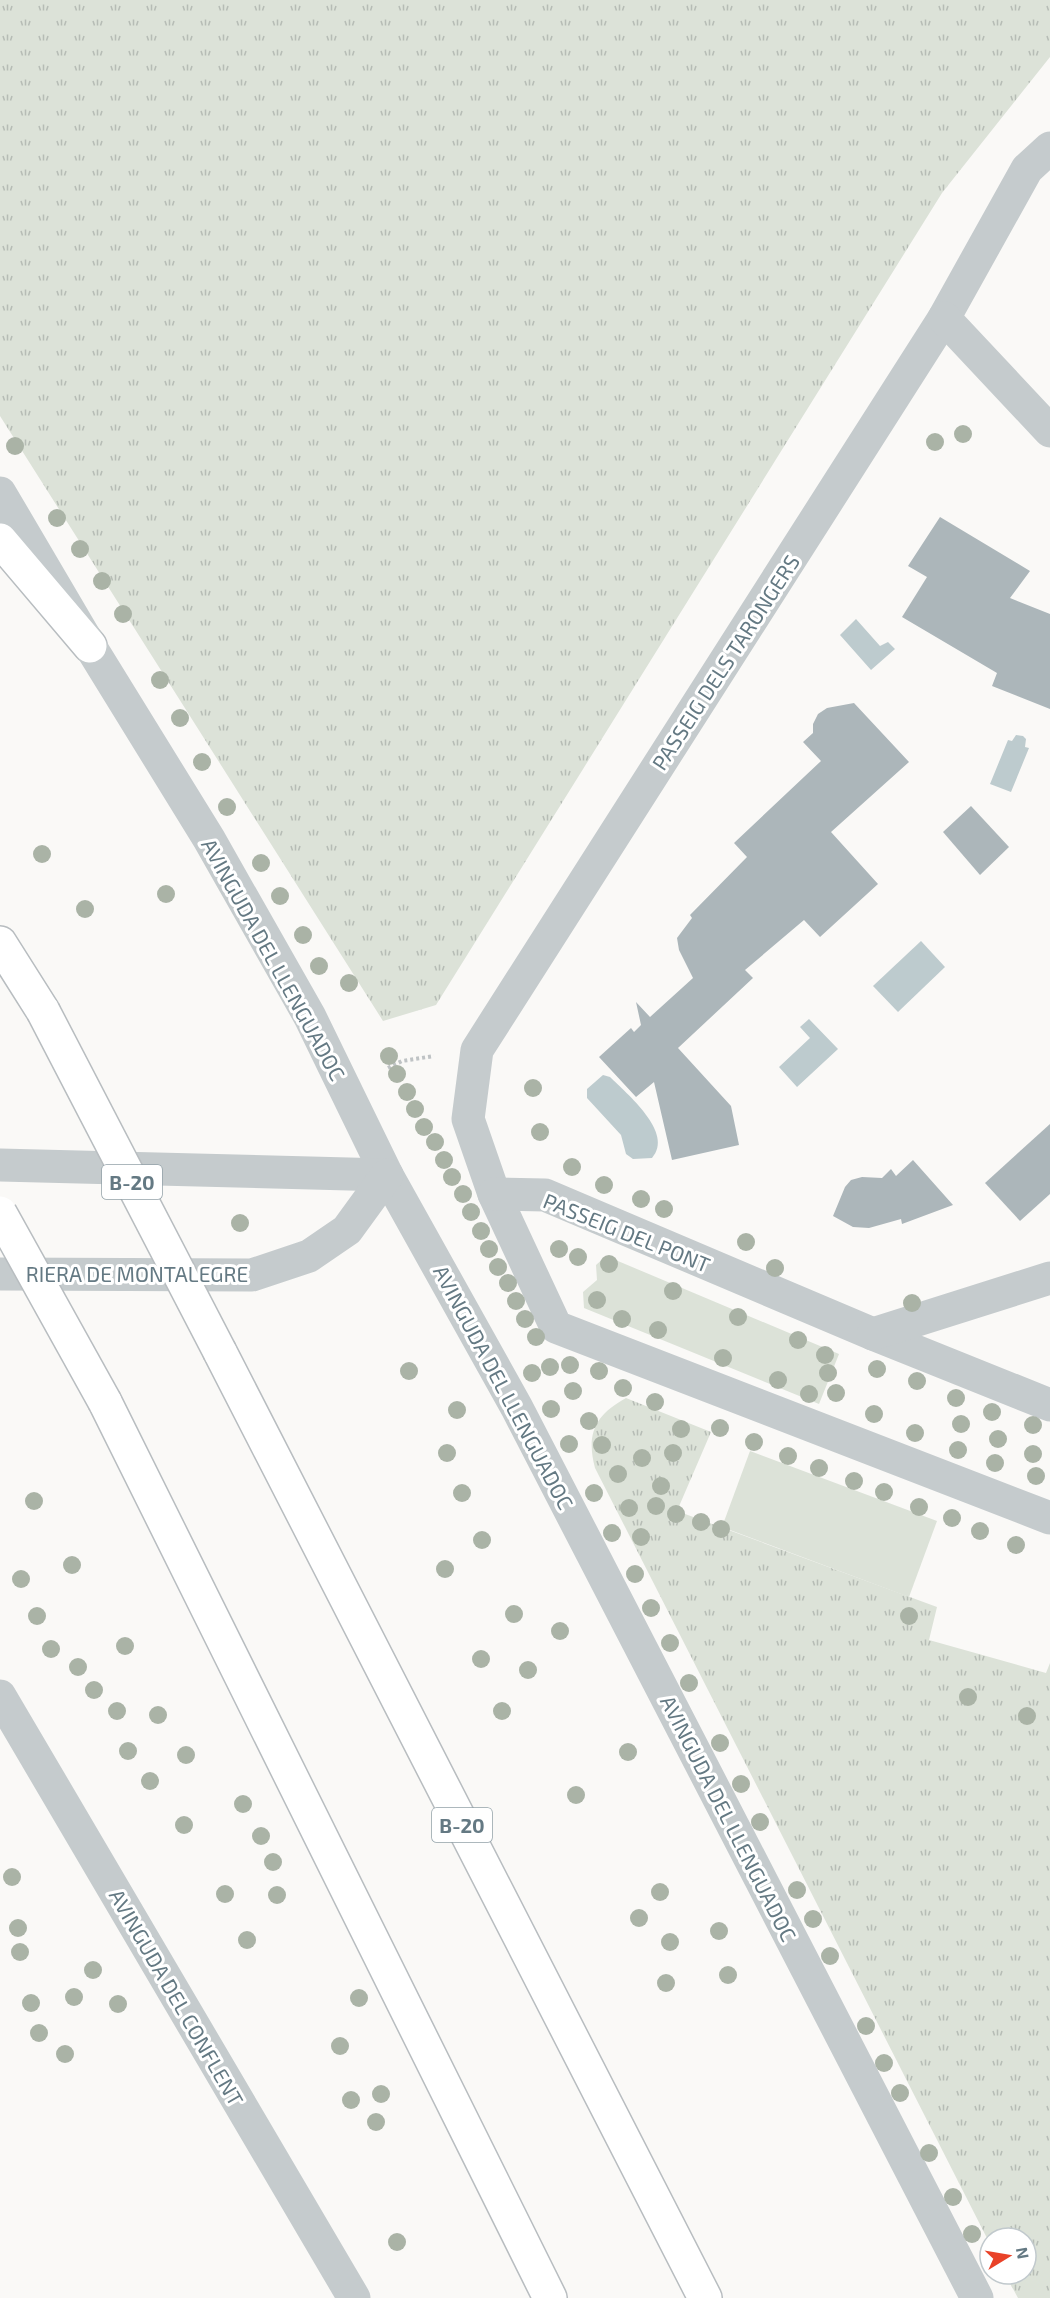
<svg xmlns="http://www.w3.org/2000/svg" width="1050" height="2298" font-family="'Exo 2',sans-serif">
<defs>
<pattern id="grass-tufts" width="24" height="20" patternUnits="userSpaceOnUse" patternTransform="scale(1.5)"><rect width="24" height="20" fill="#dce2d8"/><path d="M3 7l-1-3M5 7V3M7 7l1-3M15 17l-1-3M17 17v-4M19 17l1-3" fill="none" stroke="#b6bcb5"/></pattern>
</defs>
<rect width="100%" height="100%" fill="#faf9f7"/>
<!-- grass -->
<g fill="url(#grass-tufts)">
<polygon points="0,0 1050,0 1050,57 942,193 436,1005 383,1021 0,416"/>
<path d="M626,1398l85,34 -34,79 260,96 -8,33 117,33 4,-10v635h-32l-13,-24h21v-36h-36v6l-395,-776c-9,-34 0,-53 31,-70z"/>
</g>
<!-- green -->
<g fill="#dce2d8">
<polygon points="606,1256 839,1354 819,1404 584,1308 583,1292 597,1280 596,1265"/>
<polygon points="750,1451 937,1521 909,1597 722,1527"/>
</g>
<!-- water -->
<g fill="#bdcbce">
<polygon points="856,619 880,646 888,642 895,649 871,670 840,635"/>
<polygon points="1016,735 1023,736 1026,739 1025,747 1029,748 1011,792 990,784 1008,740 1012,741"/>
<polygon points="921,941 945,967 898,1012 873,986"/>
<polygon points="809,1019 838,1049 797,1087 779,1067 810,1038 800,1027"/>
<path d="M603,1075l7,2c16,16 65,56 42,81l-19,1 -7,-5 -5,-19 -34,-37v-9z"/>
</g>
<!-- building -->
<g fill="#acb6ba">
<polygon points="940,517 1030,571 1010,598 1050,614 1050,709 992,686 997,673 902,617 927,577 908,566"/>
<polygon points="854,703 909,762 831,832 878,884 820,937 804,920 745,970 753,978 678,1048 731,1106 739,1145 672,1160 654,1082 636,1097 599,1057 631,1028 634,1032 641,1025 636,1002 650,1017 693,978 679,950 677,938 692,918 690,915 747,857 734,843 821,761 803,742 813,733 813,724 818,714 827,708"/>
<polygon points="971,806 1009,847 980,875 943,832"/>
<polygon points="1050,1124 1050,1194 1020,1221 985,1183"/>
<polygon points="913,1160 953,1205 902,1224 901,1219 869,1228 853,1227 833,1216 845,1187 851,1180 862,1177 882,1178 891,1169 896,1176"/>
</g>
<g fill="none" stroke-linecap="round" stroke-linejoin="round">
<defs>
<g id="motorway">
<polyline points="0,540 90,646"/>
<polyline points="0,943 43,1011"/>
<polyline points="220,1352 705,2298"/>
<polyline points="105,1402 550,2298"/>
</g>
</defs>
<!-- motorway casing -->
<use href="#motorway" stroke="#b8bdc0" stroke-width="36"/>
<!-- path -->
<polyline stroke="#bfc3c5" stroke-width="4" stroke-dasharray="3 3" stroke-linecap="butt" points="388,1068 402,1061 434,1056"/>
<!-- minor -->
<g stroke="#c5cbcd" stroke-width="33">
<polyline points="1050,148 1027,169 944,318 477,1050 468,1119 494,1194 556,1327 1050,1518"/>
<polyline points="944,318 1050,431"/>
<polyline points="0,493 90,646 209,839 310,1017 387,1175 517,1408 977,2298"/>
<polyline points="0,1165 387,1175"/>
<polyline points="494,1194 545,1195 873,1334 1050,1405"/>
<polyline points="0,1274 252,1275 309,1256 347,1230 387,1175"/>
<polyline points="873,1334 1050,1278"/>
<polyline points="0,1696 354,2298"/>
</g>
<!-- motorway -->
<use href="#motorway" stroke="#fff" stroke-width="33"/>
<defs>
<g id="motorway-bridge">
<polyline points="43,1011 220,1352"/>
<polyline points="0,1213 105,1402"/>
</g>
</defs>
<!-- motorway-bridge casing -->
<use href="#motorway-bridge" stroke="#b8bdc0" stroke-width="36" stroke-linecap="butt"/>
<!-- motorway-bridge -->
<use href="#motorway-bridge" stroke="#fff" stroke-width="33"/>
</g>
<!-- trees -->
<g fill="#aab3a6">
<circle cx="963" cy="434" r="9"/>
<circle cx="935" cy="442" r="9"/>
<circle cx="15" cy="446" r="9"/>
<circle cx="57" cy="518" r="9"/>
<circle cx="80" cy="549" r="9"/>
<circle cx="102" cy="581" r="9"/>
<circle cx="123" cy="614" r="9"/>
<circle cx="160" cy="680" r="9"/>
<circle cx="180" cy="718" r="9"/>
<circle cx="202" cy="762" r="9"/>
<circle cx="227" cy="807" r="9"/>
<circle cx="42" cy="854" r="9"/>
<circle cx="261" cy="863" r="9"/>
<circle cx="166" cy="894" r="9"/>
<circle cx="280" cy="896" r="9"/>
<circle cx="85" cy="909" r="9"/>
<circle cx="303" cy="935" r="9"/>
<circle cx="319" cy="966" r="9"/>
<circle cx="349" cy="983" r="9"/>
<circle cx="389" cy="1056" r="9"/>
<circle cx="397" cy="1074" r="9"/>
<circle cx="533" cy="1088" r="9"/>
<circle cx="407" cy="1092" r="9"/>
<circle cx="415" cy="1109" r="9"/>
<circle cx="424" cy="1127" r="9"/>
<circle cx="540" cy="1132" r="9"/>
<circle cx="435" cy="1142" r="9"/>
<circle cx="444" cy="1160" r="9"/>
<circle cx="572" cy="1167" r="9"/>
<circle cx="452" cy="1177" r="9"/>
<circle cx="604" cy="1185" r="9"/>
<circle cx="463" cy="1194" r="9"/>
<circle cx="641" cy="1199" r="9"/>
<circle cx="664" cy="1209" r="9"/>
<circle cx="471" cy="1212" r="9"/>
<circle cx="240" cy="1223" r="9"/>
<circle cx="481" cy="1231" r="9"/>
<circle cx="746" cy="1242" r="9"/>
<circle cx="489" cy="1249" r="9"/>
<circle cx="559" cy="1249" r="9"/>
<circle cx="578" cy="1257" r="9"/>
<circle cx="609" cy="1264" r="9"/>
<circle cx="498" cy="1267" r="9"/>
<circle cx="775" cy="1268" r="9"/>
<circle cx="508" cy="1283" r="9"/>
<circle cx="673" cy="1291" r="9"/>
<circle cx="597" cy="1300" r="9"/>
<circle cx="516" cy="1301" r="9"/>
<circle cx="912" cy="1303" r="9"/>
<circle cx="738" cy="1317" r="9"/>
<circle cx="525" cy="1319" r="9"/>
<circle cx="622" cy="1319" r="9"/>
<circle cx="658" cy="1330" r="9"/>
<circle cx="536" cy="1337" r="9"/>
<circle cx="798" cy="1340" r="9"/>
<circle cx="825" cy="1355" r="9"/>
<circle cx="723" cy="1358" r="9"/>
<circle cx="570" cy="1365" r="9"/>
<circle cx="550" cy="1367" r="9"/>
<circle cx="877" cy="1369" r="9"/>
<circle cx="409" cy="1371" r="9"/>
<circle cx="599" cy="1371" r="9"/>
<circle cx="532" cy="1373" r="9"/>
<circle cx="828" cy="1373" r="9"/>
<circle cx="778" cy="1380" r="9"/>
<circle cx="917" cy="1381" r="9"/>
<circle cx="623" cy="1388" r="9"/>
<circle cx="573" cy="1391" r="9"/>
<circle cx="836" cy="1393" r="9"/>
<circle cx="809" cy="1394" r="9"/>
<circle cx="956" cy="1398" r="9"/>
<circle cx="655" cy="1402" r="9"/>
<circle cx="551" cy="1409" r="9"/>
<circle cx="457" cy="1410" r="9"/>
<circle cx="992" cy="1412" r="9"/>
<circle cx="874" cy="1414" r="9"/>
<circle cx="589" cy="1421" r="9"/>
<circle cx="961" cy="1424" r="9"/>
<circle cx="1033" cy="1425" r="9"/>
<circle cx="720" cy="1428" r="9"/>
<circle cx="681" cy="1429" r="9"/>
<circle cx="915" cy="1433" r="9"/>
<circle cx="998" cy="1439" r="9"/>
<circle cx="754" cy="1442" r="9"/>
<circle cx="569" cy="1444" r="9"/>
<circle cx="602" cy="1445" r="9"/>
<circle cx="958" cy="1450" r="9"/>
<circle cx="447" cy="1453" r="9"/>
<circle cx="673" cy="1453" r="9"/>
<circle cx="1033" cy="1454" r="9"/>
<circle cx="788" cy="1456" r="9"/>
<circle cx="642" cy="1458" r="9"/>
<circle cx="995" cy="1463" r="9"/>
<circle cx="819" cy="1468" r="9"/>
<circle cx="618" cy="1474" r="9"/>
<circle cx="1036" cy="1476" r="9"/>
<circle cx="854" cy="1481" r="9"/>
<circle cx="661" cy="1486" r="9"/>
<circle cx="884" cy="1492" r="9"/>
<circle cx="462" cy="1493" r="9"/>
<circle cx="594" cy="1493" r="9"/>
<circle cx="34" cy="1501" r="9"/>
<circle cx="656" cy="1506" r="9"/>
<circle cx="919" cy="1507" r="9"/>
<circle cx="629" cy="1508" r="9"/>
<circle cx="676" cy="1514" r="9"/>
<circle cx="952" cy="1518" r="9"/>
<circle cx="701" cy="1522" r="9"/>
<circle cx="721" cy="1529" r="9"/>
<circle cx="980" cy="1531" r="9"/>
<circle cx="612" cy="1533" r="9"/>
<circle cx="641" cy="1537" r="9"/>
<circle cx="482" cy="1540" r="9"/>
<circle cx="1016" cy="1545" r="9"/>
<circle cx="72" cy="1565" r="9"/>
<circle cx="445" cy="1569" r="9"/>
<circle cx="635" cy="1574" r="9"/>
<circle cx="21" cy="1579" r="9"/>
<circle cx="651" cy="1608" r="9"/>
<circle cx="514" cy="1614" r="9"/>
<circle cx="37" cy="1616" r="9"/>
<circle cx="909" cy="1616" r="9"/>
<circle cx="560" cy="1631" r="9"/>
<circle cx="670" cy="1643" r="9"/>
<circle cx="125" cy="1646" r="9"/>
<circle cx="51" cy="1649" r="9"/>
<circle cx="481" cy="1659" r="9"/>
<circle cx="78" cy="1667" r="9"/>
<circle cx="528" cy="1670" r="9"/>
<circle cx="689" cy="1683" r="9"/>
<circle cx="94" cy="1690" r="9"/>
<circle cx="968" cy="1697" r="9"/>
<circle cx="117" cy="1711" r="9"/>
<circle cx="502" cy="1711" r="9"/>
<circle cx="158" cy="1715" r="9"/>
<circle cx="1027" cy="1716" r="9"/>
<circle cx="720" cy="1743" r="9"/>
<circle cx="128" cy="1751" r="9"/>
<circle cx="628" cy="1752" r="9"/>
<circle cx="186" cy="1755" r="9"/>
<circle cx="150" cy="1781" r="9"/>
<circle cx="741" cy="1784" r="9"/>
<circle cx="576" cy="1795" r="9"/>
<circle cx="243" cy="1804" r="9"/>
<circle cx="760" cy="1822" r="9"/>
<circle cx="184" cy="1825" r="9"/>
<circle cx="261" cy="1836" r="9"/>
<circle cx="273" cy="1862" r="9"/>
<circle cx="12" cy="1877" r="9"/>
<circle cx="797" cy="1890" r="9"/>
<circle cx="660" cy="1892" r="9"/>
<circle cx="225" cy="1894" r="9"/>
<circle cx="277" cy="1895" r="9"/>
<circle cx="639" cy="1918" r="9"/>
<circle cx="813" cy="1919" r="9"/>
<circle cx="18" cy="1928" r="9"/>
<circle cx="719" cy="1931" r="9"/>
<circle cx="247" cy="1940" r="9"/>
<circle cx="670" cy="1942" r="9"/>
<circle cx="20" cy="1952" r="9"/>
<circle cx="830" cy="1956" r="9"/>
<circle cx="93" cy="1970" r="9"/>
<circle cx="728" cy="1975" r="9"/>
<circle cx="666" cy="1983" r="9"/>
<circle cx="74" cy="1997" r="9"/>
<circle cx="359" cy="1998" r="9"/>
<circle cx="31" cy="2003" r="9"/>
<circle cx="118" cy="2004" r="9"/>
<circle cx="866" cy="2026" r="9"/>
<circle cx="39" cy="2033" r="9"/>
<circle cx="340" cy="2046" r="9"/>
<circle cx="65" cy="2054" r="9"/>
<circle cx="884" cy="2063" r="9"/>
<circle cx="900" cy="2093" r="9"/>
<circle cx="381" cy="2094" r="9"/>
<circle cx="351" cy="2100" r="9"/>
<circle cx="376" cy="2122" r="9"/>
<circle cx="929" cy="2153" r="9"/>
<circle cx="953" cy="2197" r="9"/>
<circle cx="972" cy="2234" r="9"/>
<circle cx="397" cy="2242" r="9"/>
</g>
<g text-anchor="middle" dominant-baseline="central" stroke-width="6" stroke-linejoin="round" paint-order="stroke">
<!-- shield labels -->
<g fill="#fff" stroke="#92a1a8" stroke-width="1.5">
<rect x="102" y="1165" width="60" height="34" rx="4.5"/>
<rect x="432" y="1808" width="60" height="34" rx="4.5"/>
</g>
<g font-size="20" font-weight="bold" fill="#647983">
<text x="132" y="1182">B-20</text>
<text x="462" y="1825">B-20</text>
</g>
<!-- street labels -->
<g font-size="21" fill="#647983" stroke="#fff">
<text transform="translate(725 662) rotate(-57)">PASSEIG DELS TARONGERS</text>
<text transform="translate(274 959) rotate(61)">AVINGUDA DEL LLENGUADOC</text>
<text transform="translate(627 1232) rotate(22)">PASSEIG DEL PONT</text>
<text x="137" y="1273">RIERA DE MONTALEGRE</text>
<text transform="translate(504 1387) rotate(62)">AVINGUDA DEL LLENGUADOC</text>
<text transform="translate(729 1818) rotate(63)">AVINGUDA DEL LLENGUADOC</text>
<text transform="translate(177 1997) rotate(60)">AVINGUDA DEL CONFLENT</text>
</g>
</g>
<!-- north arrow -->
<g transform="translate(1008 2256) rotate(79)"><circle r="28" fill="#ffffff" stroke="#c1c9cd" stroke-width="1.5"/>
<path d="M0-4.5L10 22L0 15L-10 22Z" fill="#e94228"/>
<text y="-9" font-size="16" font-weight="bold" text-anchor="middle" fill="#647983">N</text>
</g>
</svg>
